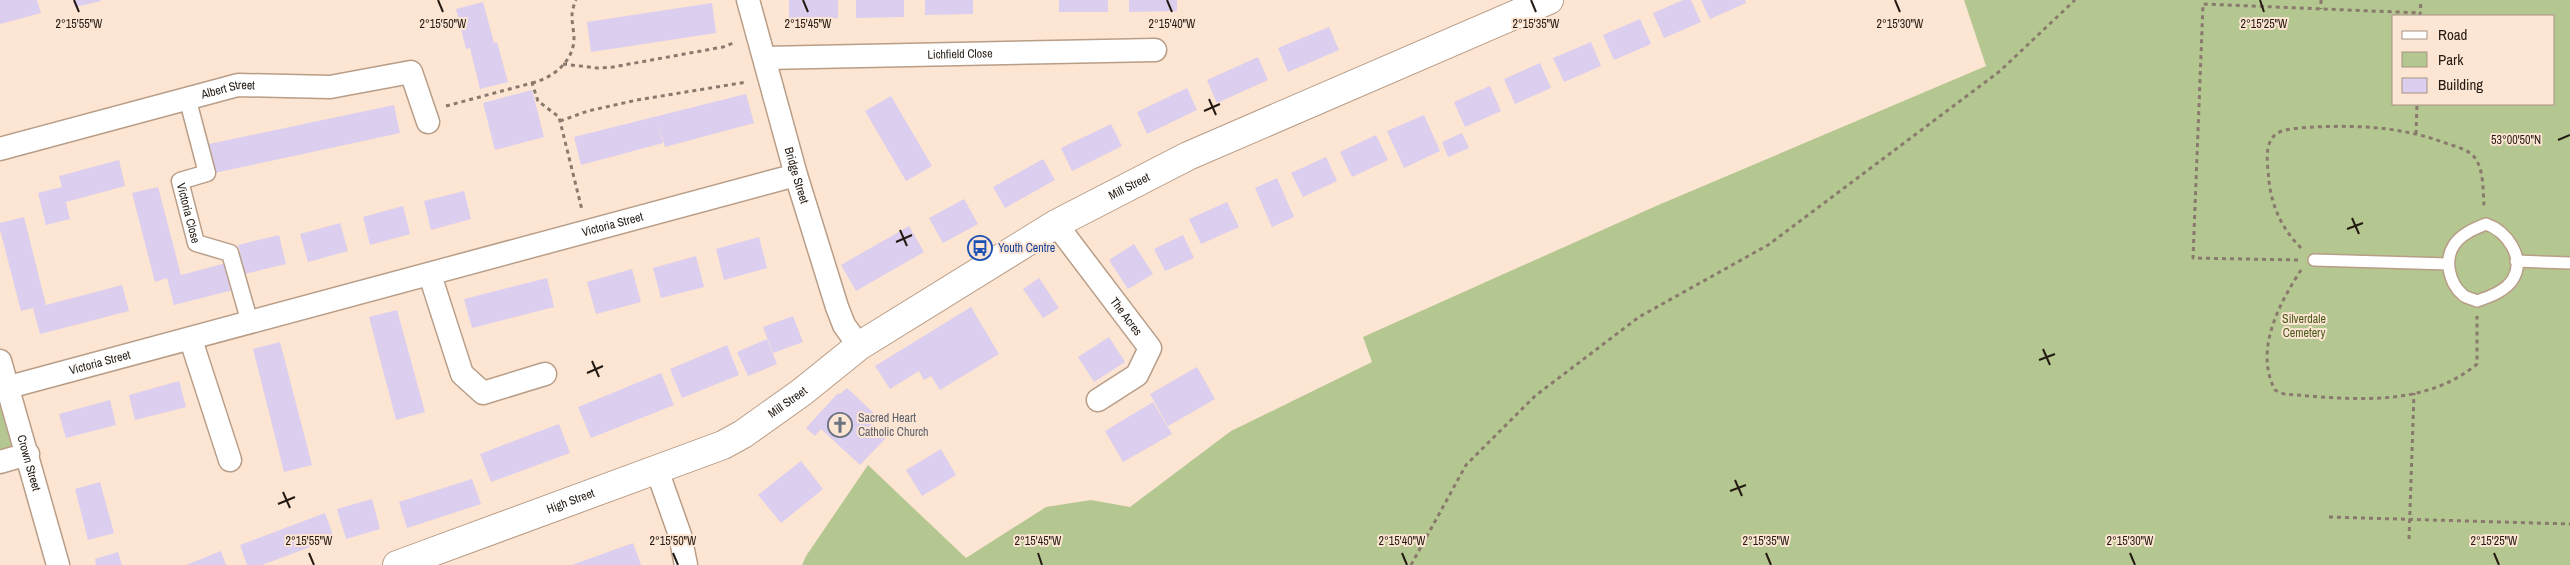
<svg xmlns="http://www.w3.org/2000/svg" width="2570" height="565" font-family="'Archivo Narrow',sans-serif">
<rect width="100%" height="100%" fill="#fde5d3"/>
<!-- green -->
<g fill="#b5c790" fill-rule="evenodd">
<path d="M1964,0h606v565h-1768l4,-9 62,-91 98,93 80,-51 45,-7 39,7 101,-76 141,-69 -9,-25 293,-131 330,-140zM2394,16h160v88h-160z"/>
<polygon points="0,391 16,445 0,450"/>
</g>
<!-- building -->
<g fill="#dbceee">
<polygon points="0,0 37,0 41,13 0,24"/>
<polygon points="73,0 101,0 101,1 75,7"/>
<polygon points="789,0 838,0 838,18 789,19"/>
<polygon points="856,0 904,0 904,17 856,18"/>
<polygon points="925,0 973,0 973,14 925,15"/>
<rect x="1059" y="0" width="49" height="12"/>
<polygon points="1129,0 1177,0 1177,11 1129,12"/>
<polygon points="1683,0 1691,0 1701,22 1664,38 1653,13"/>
<polygon points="1701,0 1745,0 1746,3 1710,19"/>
<polygon points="483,2 494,43 497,42 508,82 480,89 470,48 466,49 456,9"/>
<polygon points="712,3 716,33 591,52 587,22"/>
<polygon points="1640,19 1651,44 1614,60 1603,35"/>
<polygon points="1329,27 1339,50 1288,72 1278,48"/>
<polygon points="1591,42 1601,66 1564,82 1553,58"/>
<polygon points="1258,57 1268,80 1217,103 1207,80"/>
<polygon points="1540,63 1551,88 1515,104 1504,79"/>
<polygon points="1490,86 1501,111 1465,127 1454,102"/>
<polygon points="1187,88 1197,110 1147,134 1137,112"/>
<polygon points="532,90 544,137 495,150 483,103"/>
<polygon points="746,94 754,123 665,147 659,126 663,143 581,165 574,137"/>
<polygon points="891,96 932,166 906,181 865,111"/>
<polygon points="394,105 400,133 210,174 204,145"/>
<polygon points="1424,115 1440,151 1404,168 1387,131"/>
<polygon points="1111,124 1122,146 1072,171 1061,148"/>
<polygon points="1462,133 1469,148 1448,157 1442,142"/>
<polygon points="1376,135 1388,160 1352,177 1340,152"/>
<polygon points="1326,157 1337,181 1303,197 1291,173"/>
<polygon points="1043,159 1055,180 1005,208 993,187"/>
<polygon points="119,160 125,186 66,202 70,219 46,225 38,193 62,187 59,176"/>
<polygon points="1277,178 1294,217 1272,227 1255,188"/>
<polygon points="158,187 181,275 226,263 233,290 174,305 167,278 155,282 132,193"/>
<polygon points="464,191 471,219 431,230 424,201"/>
<polygon points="964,199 978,224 943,243 929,218"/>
<polygon points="1227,202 1239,227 1201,244 1189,219"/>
<polygon points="403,206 410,234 370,245 363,217"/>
<polygon points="24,217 46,305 122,285 129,311 40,334 33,308 21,311 0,230 0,223"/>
<polygon points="340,223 348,251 308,262 300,234"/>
<polygon points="909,226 924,252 856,291 841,265"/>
<polygon points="279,235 286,264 245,274 238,245"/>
<polygon points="1183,235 1194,258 1165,271 1154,249"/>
<polygon points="759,237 767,268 724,280 716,249"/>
<polygon points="1134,244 1153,274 1128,289 1109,260"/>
<polygon points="696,256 704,287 661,298 653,268"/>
<polygon points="632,269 641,302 596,314 587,282"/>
<polygon points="547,278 554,307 472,328 464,299"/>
<polygon points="1039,278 1059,308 1043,318 1023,289"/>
<polygon points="971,307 999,354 940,390 931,376 924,380 919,371 890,389 875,366"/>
<polygon points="397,310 425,412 396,420 369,317"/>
<polygon points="793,316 803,342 773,353 763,327"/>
<polygon points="1109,337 1125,362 1094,382 1078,357"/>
<polygon points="767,339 777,364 748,376 737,352"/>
<polygon points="280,342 312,465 284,472 253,349"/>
<polygon points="727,345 739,375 682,398 670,369"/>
<polygon points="1197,367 1215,399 1168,426 1150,394"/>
<polygon points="661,373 674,405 591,438 578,407"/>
<polygon points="179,381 186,407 135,420 129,395"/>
<polygon points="847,388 877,416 870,423 886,438 860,465 821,429 815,436 806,428 838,393 840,394"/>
<polygon points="110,400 116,425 66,438 59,414"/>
<polygon points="1153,402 1172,434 1123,462 1105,431"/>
<polygon points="559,424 570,453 491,482 480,454"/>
<polygon points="941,449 956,475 922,496 906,470"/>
<polygon points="801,461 823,489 781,523 758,495"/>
<polygon points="472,479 481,504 407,528 399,502"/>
<polygon points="100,482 114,533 88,540 75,489"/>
<polygon points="372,499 380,529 346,539 337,509"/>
<polygon points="325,513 334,538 262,565 247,565 240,545"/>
<polygon points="633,543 641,565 572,565"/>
<polygon points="221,551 226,565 186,565"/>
<polygon points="118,552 122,565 96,565 95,559"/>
</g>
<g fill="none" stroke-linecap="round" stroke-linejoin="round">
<defs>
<g id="service">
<path d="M2486,224c20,7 40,33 27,55 -7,12 -24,18 -36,22 -4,-2 -11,-3 -14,-6 -14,-12 -19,-35 -9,-50 7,-11 20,-16 32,-21z"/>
<polyline points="2314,260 2448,264"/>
<polyline points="2516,261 2570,263"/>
</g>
<g id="pedestrian">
<path id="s1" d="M187,97l20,76 -27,8 16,62 34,10 20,70"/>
</g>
<g id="minor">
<path id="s2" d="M748,0l48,175 41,132 7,18 15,21"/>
<path id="s3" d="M765,58l390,-8"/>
<path id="s4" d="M0,149l238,-64 92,2 81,-15 17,50"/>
<path id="s5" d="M1056,224l94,124 -13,27 -39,25"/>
<polyline points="430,275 462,374 483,393 545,374"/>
<polyline points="191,340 230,460"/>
<path id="s6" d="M0,361l58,204"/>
<path id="s7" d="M9,387l787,-212"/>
<polyline points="0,462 28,454"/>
<polyline points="657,470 680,535 686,565"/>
</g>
<g id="tertiary">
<path id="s8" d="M397,565l326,-120 20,-11 59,-42 57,-46 197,-122 132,-68 361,-156"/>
</g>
</defs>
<!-- service casing -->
<use href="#service" stroke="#b89d87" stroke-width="14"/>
<!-- pedestrian casing -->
<use href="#pedestrian" stroke="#b89d87" stroke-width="19"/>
<!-- minor casing -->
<use href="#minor" stroke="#b89d87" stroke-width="25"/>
<!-- tertiary casing -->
<use href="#tertiary" stroke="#b89d87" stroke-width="30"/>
<!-- path -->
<g stroke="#8a796d" stroke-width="3" stroke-dasharray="4 4" stroke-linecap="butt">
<polyline points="2321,0 2321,9"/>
<polyline points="2420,16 2421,0"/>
<polyline points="563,64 597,68 613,67 723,47 736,42"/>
<path d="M532,83c21,-5 42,-22 42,-45 -1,-17 -5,-22 2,-38"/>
<polyline points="446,106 532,83 538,101 559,117 582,210"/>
<polyline points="560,121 588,111 637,100 747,82"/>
<polyline points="2416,134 2417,104"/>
<path d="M2301,248c-19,-19 -29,-41 -32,-67 -1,-14 -6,-37 7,-47 8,-6 27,-6 37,-7 47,-2 91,0 135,17 10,3 21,6 27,14 9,12 8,34 9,48"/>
<polyline points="2298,260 2193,258 2203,4 2421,13"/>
<path d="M2301,270c-22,34 -47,80 -26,120l9,4c65,5 139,15 193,-30v-48"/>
<polyline points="2329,517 2570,524"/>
<polyline points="2409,539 2414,393"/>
<polyline points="1411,565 1466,465 1535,396 1639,317 1768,245 2000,71 2075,0"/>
</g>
<!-- service -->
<use href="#service" stroke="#fff" stroke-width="11"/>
<!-- pedestrian -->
<use href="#pedestrian" stroke="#fff" stroke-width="16"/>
<!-- minor -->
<use href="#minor" stroke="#fff" stroke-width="22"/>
<!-- tertiary -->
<use href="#tertiary" stroke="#fff" stroke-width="28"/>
</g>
<!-- ticks -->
<path fill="none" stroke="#241a12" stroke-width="2" d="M74,0l5,12M438,0l5,12M803,0l5,12M1167,0l5,12M1531,0l5,12M1895,0l5,12M2260,0l4,12M1209,99l7,16M1204,111l16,-7M2558,140l12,-5M2352,218l7,16M2347,229l16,-6M900,230l7,16M896,242l16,-7M2043,349l7,16M2039,360l16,-6M592,361l7,16M587,373l16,-7M1735,480l7,16M1730,491l16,-6M283,492l7,16M278,504l17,-7M309,553l5,12M673,553l5,12M1038,553l4,12M1402,553l5,12M1766,553l5,12M2130,553l5,12M2494,553l5,12"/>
<!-- icons -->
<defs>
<symbol id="bus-ring" viewBox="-11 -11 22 22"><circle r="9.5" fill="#fde5d3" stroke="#1a4fb4" stroke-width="1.5"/><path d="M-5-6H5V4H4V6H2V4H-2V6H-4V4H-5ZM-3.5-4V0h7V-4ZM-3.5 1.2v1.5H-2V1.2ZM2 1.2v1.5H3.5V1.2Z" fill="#1a4fb4"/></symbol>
<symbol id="church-ring" viewBox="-11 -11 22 22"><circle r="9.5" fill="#fde5d3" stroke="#6b7280" stroke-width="1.5"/><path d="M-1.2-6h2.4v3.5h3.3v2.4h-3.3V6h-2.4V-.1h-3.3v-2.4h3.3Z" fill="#6b7280"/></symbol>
</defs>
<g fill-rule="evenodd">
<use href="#bus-ring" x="966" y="234" width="28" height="28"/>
<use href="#church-ring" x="826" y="411" width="28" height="28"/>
</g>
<g text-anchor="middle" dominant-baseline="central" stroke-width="4" stroke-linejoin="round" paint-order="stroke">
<!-- street labels -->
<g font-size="12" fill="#241a12" stroke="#fde5d3">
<text stroke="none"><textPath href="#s3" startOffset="195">Lichfield Close</textPath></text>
<text stroke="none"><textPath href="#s4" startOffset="236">Albert Street</textPath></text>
<text stroke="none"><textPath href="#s2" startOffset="182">Bridge Street</textPath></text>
<text stroke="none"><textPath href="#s8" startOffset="830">Mill Street</textPath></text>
<text stroke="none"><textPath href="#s1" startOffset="140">Victoria Close</textPath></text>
<text stroke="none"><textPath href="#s7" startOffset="625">Victoria Street</textPath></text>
<text stroke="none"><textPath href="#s5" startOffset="116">The Acres</textPath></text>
<text stroke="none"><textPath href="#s7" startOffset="94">Victoria Street</textPath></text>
<text stroke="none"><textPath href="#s8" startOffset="425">Mill Street</textPath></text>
<text stroke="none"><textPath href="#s6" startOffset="106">Crown Street</textPath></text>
<text stroke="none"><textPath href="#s8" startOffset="185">High Street</textPath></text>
</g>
<!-- transit labels -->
<g font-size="12" fill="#164399" stroke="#fde5d3" text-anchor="start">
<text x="998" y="248">Youth Centre</text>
</g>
<!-- park labels -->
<g font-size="12" fill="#4d5d1d" stroke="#fde5d3">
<text x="2304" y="319">Silverdale<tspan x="2304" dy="14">Cemetery</tspan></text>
</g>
<!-- worship labels -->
<g font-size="12" fill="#5b616d" stroke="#fde5d3" text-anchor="start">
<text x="858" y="418">Sacred Heart<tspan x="858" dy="14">Catholic Church</tspan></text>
</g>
</g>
<g font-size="12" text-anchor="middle" fill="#241a12" stroke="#fde5d3" stroke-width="4" stroke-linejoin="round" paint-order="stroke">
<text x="79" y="28">2°15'55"W</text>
<text x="443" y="28">2°15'50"W</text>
<text x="808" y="28">2°15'45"W</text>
<text x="1172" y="28">2°15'40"W</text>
<text x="1536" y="28">2°15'35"W</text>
<text x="1900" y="28">2°15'30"W</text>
<text x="2264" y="28">2°15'25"W</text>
<text x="2516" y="144">53°00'50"N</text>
<text x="309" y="545">2°15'55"W</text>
<text x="673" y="545">2°15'50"W</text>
<text x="1038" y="545">2°15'45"W</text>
<text x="1402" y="545">2°15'40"W</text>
<text x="1766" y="545">2°15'35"W</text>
<text x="2130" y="545">2°15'30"W</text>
<text x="2494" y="545">2°15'25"W</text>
</g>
<!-- legend -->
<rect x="2392" y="15" width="162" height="90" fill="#fde5d3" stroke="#a69486"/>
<rect x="2402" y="31" width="25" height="8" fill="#ffffff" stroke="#a69486"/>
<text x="2438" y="40" font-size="15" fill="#241a12">Road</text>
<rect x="2402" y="52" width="25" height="15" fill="#b5c790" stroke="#a69486"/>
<text x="2438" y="65" font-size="15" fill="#241a12">Park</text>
<rect x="2402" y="78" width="25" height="15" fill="#dbceee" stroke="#a69486"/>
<text x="2438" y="90" font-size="15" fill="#241a12">Building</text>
</svg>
